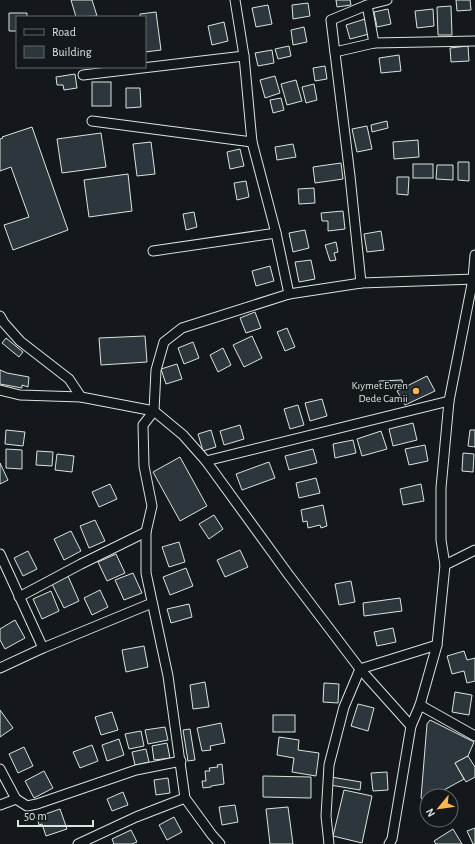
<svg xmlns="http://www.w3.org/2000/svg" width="475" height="844" font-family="'Alegreya Sans',sans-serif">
<rect width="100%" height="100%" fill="#14181c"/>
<!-- building -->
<g fill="#2c363c" stroke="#d8e6dc">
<polygon points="71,0 92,0 97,16 76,17"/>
<polygon points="336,0 350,0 351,5 337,7"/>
<polygon points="456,0 470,0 471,10 457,11"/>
<polygon points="308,3 310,16 293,19 292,5"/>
<polygon points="268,5 272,24 256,27 252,8"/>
<polygon points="451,6 452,35 438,35 437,7"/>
<polygon points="388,9 391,24 377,27 374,12"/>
<polygon points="433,9 434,26 417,28 415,11"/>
<polygon points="156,12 161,50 145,52 145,17 140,17 140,14"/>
<polygon points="9,13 27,13 27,17 17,17 17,31 9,31"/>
<polygon points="365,19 369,34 350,39 346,25"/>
<polygon points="224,22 228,41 212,45 208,26"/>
<polygon points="304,27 307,42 293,45 291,30"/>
<polygon points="289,46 291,56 278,59 275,49"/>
<polygon points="468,46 469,61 451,62 450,48"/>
<polygon points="272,50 274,63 258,66 255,53"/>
<polygon points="399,55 401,71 381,73 379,58"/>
<polygon points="325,66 327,79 315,81 313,68"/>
<polygon points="75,74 77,88 64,90 63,85 57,85 56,77"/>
<polygon points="275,76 280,93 265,98 260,80"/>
<polygon points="296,80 302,101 287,105 281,84"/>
<rect x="92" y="82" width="19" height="24"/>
<polygon points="314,84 317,100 306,103 302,87"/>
<polygon points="126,88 140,88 141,107 126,108"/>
<polygon points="281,98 284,110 273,113 270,100"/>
<polygon points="387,121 388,128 372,132 371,125"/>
<polygon points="367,126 372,149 357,152 352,129"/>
<polygon points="32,127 68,230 13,250 4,225 29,217 11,167 0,171 0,139 3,138 2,137"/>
<polygon points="101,133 106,167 62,173 57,139"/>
<polygon points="418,140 419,157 394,159 393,142"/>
<polygon points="151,142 155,174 137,176 133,144"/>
<polygon points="293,144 296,157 277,160 275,147"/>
<polygon points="240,149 244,166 230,169 227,152"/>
<polygon points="458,162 469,162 469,181 458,180"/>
<polygon points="341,163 343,179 315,183 313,167"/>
<rect x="413" y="164" width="20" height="14"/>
<polygon points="437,165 453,165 453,180 436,179"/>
<polygon points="128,174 132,211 89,217 84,180"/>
<polygon points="397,177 409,177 408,195 397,194"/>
<polygon points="246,181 249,197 237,200 234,183"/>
<polygon points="314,188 315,203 299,204 298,189"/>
<polygon points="343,211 345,229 328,231 328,221 322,221 321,213"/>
<polygon points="194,212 197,227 186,230 183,214"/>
<polygon points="305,230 309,248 293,252 289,233"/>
<polygon points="381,231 384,250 367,252 364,234"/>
<polygon points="336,242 338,252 334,253 336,260 330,261 325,245"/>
<polygon points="311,260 315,279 299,282 295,262"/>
<polygon points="270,266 274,281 256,286 252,271"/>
<polygon points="255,312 261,328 246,333 240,318"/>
<polygon points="287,328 295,347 285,351 277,332"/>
<polygon points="145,336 147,362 101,365 99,338"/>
<polygon points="252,336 262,358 244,367 233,345"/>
<polygon points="6,338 23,352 19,357 2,343"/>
<polygon points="193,342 199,358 184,364 178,348"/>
<polygon points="223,348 231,365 218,372 210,355"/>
<polygon points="177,364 182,379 166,384 161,369"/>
<polygon points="0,370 7,373 29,377 28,387 22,385 22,388 0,384"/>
<polygon points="427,376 435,391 405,405 397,391"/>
<polygon points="402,380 403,386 380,388 379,381"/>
<polygon points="322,399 327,416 310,421 305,403"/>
<polygon points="298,405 304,425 290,429 284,409"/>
<polygon points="413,423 417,440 393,446 389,429"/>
<polygon points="240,425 244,439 224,445 220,431"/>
<polygon points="6,430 25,432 23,446 5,444"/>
<polygon points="211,430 216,447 203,451 198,434"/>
<polygon points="470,430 475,430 475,447 468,446"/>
<polygon points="381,431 387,449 362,456 357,439"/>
<polygon points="353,440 356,453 335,458 333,444"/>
<polygon points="425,445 428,461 409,465 405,449"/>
<polygon points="6,449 22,450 22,469 6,468"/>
<polygon points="313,449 317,463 289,470 285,456"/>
<polygon points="37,451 53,452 52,466 36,465"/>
<polygon points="463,453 474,454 473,472 462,471"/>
<polygon points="57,454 74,456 72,472 55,470"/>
<polygon points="180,457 207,506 180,521 153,472"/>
<polygon points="269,462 275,478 242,490 236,474"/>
<polygon points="0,463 8,480 0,484"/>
<polygon points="316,478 320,493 299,498 296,483"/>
<polygon points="110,484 117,499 99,507 92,492"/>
<polygon points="421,484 424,501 403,505 400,489"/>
<polygon points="323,505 327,526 321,528 320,525 308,528 307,521 303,522 301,510"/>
<polygon points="214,515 223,529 209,539 199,524"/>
<polygon points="95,520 105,541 89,548 80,526"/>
<polygon points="71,531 81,551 64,560 54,539"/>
<polygon points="179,542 185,562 169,567 162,547"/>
<polygon points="240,550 248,567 225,577 217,560"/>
<polygon points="28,551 37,569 23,576 14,558"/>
<polygon points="116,554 125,573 107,581 98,562"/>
<polygon points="186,568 193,586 170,595 163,577"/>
<polygon points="133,573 142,593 124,600 115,580"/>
<polygon points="68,576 79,601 64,608 52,584"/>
<polygon points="351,581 355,602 339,605 335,584"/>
<polygon points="100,590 108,607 92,615 84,598"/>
<polygon points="51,591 59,611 42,619 33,599"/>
<polygon points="400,598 402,611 364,616 363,603"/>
<polygon points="189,604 192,617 171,623 167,609"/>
<polygon points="15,620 25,638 5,649 0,640 0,629"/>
<polygon points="393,628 396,642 377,646 374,632"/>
<polygon points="144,646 148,667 126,672 122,650"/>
<polygon points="464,651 467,660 475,658 475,681 467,683 464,671 452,674 447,656"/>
<polygon points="205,682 209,707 193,709 190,685"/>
<polygon points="324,683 339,684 338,703 323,702"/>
<polygon points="455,692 472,695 469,715 452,712"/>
<polygon points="358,704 374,708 368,731 351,726"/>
<polygon points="0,710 13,728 0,737"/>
<polygon points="112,712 118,730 101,735 95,717"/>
<rect x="273" y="715" width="22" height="17"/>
<polygon points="430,720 474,742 468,756 455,763 464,779 433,796 427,796 427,799 424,801 421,798 427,724"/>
<polygon points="221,723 225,743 210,746 211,750 202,751 197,728"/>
<polygon points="165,727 168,740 148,744 145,730"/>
<polygon points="190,729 195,760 188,761 183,730"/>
<polygon points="141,731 144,746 129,749 125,734"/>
<polygon points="279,737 299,740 298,750 319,753 316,776 292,772 294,758 277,755"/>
<polygon points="119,739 124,755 107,761 102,745"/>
<polygon points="167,743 170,758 154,760 152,746"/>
<polygon points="92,745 98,761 80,768 73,752"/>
<polygon points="24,747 33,766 18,773 9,754"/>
<polygon points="146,749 149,762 135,765 132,752"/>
<polygon points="468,756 475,767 475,777 466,782 455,763"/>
<polygon points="222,764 224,784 211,786 211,787 203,788 202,781 206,781 205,771 210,771 209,768 218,767 217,765"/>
<polygon points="44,771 53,788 34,798 25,781"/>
<polygon points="387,772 388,790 373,791 371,773"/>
<polygon points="263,776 311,777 311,798 263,797"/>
<polygon points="331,777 361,782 360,790 330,785"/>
<polygon points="168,778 170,793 156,795 154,780"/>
<polygon points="344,790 372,796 362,843 333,836"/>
<polygon points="123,792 128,805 112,811 107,799"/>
<polygon points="235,805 238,822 222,825 219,807"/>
<polygon points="288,807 293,844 270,844 266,809"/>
<polygon points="60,809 67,829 46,836 42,824 39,825 37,817"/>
<polygon points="174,817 182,832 167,840 159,825"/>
<polygon points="475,828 475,844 473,844 467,831"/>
<polygon points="453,829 462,844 436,844 434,841"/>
<polygon points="131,830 137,842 132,844 114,844 112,839"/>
</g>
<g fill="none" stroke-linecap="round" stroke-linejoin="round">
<defs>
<g id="minor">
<polyline points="235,0 244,56 252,142 276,233 289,294"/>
<polyline points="367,5 387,0"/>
<polyline points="335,52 374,43 475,41"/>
<polyline points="83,75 244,56"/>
<polyline points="92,121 252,142"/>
<polyline points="153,251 276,233"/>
<polyline points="361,283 350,176 331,20 367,5 374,43"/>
<polyline points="0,316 4,323 20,341 69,379 81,397"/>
<polyline points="0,390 20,395 81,397 154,411 183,435 206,461 288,574 360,669 411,726"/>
<polyline points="206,461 449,401"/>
<polyline points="0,554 43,648"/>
<polyline points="445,565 475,550"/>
<polyline points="19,597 81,564 146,532"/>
<polyline points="0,668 43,648 152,603"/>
<polyline points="420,705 475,736"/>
<polyline points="0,769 16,799 27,806 37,804 136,770 181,761"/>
<polyline points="0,805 16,799"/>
<polyline points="78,844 136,817 185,798"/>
<polyline points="220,844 212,835 185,798 168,676 146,573 146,532 152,506 144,466 143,425 154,411 156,370 164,342 182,328 289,294 361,283 475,279"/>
<polyline points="329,844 326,816 329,765 344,707 360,669 437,645"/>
<polyline points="389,844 392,839 411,726 420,705 437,645 445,565 441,540 441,488 449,401 473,279 475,255"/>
</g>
</defs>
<!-- minor casing -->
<use href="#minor" stroke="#d8e6dc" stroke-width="11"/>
<!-- minor -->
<use href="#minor" stroke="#14181c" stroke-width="9"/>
</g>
<!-- markers -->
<circle fill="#ffb74d" stroke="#14181c" stroke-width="1.5" cx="416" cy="391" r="4"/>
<g text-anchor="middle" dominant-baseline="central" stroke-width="3" stroke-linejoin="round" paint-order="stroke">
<!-- poi labels -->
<g font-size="11" fill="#d8e6dc" stroke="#14181c" text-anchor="end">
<text x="408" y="385">Kıymet Evren<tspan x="408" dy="13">Dede Camii</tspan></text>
</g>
</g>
<!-- legend -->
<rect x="16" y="16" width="130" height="52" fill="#14181c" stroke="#626a69"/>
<rect x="24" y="29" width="20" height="6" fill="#14181c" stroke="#626a69"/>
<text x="52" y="36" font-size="12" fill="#d8e6dc">Road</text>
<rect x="24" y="46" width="20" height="12" fill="#2c363c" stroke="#626a69"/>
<text x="52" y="56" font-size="12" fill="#d8e6dc">Building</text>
<!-- north arrow -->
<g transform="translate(439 808) rotate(241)"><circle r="19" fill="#14181c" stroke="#626a69"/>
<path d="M0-3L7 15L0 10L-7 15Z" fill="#ffb74d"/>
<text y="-6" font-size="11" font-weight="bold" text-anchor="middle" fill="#d8e6dc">N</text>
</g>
<!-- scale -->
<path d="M18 820v6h75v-6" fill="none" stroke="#d8e6dc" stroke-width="2"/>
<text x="24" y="820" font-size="12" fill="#d8e6dc" stroke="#14181c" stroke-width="3" paint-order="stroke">50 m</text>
</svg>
